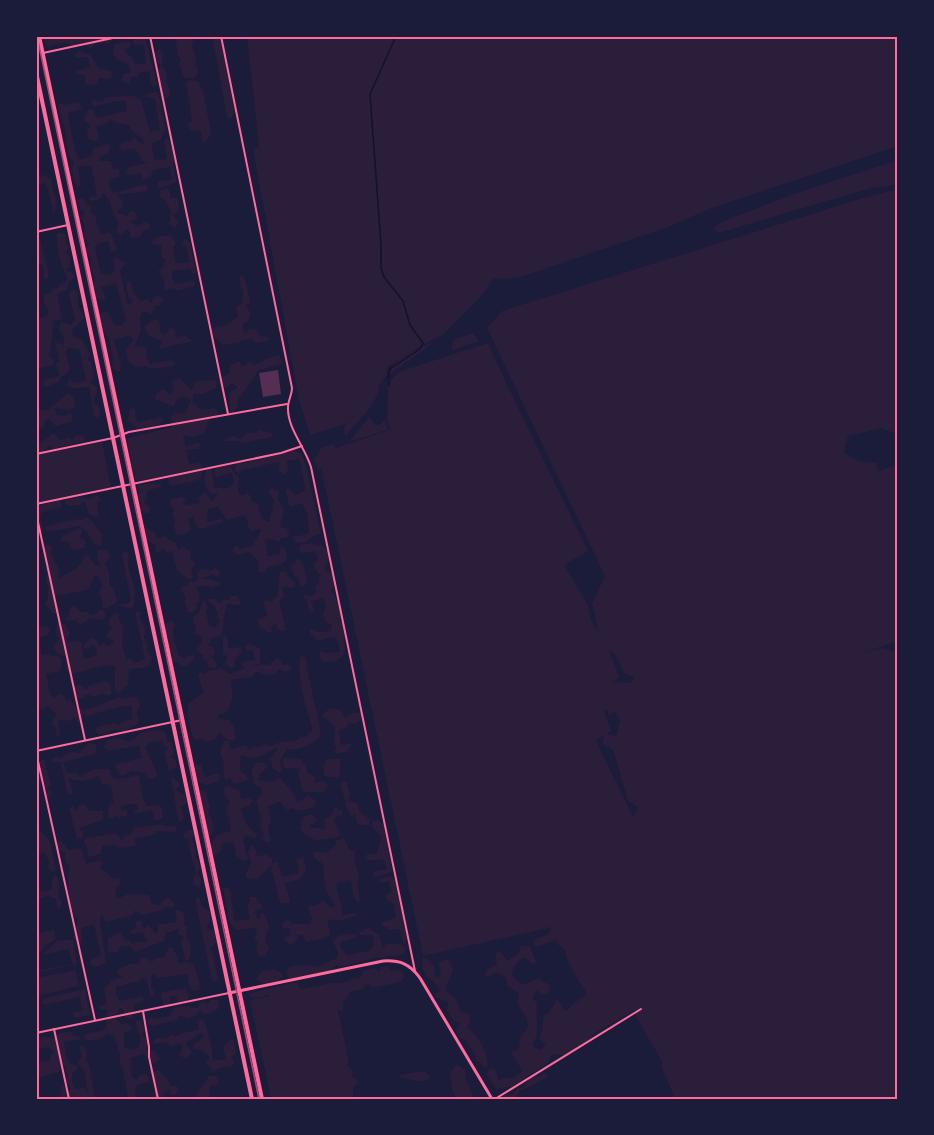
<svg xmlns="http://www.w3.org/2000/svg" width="934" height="1135" font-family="Rubik,sans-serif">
<rect width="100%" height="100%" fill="#1b1b3a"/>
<!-- green -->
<g fill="#2a1e3b" fill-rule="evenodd">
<polygon points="43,36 49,36 50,39 63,39 63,36 116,36 109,43 96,43 92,47 89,48 84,43 73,46 64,42 61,44 48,47"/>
<path d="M143,36c7,10 5,18 9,29 2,7 4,12 5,20l-3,3 -3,-4 -2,-13 -10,2 -2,4h-5l-3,7 -8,-4 3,-7h7l-2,-8 -11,-5 -5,-6 1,-10 16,-3v6l-5,2 1,4 6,4 3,7 11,-1 -2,-18 -11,-1 1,-7z"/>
<path d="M170,36h24l-2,11c5,8 2,16 6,24l-3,7h-11l-5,-15 2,-4 -4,-5 -1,-14z"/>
<polygon points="214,36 219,36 226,64 235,112 230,120 227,117 213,41"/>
<path d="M247,36h651v110l-187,62 -42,19 -152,51 -24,1 -9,14 -40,41 -25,13 -32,20 -1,9c7,-17 34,-28 51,-36l-53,38 -6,9 2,-1c-5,20 -21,35 -35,50l-1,-9 18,-20 -16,17 -36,11 -11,-35 -46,-251 6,-2z"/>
<polygon points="159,49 163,52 162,65 167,74 166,79 171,94 166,99 162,95 158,70 161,65 157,62 155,53"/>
<polygon points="80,51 91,55 98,68 111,71 113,75 109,79 99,78 96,85 85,84 85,76 76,73 76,71 90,67 88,57 75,58 74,54"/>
<polygon points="189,80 197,81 203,90 211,133 205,143 202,141 201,131 190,130 188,125 192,121 186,83"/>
<polygon points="156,92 159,96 166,128 161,140 151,143 155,160 167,159 164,142 167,137 176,158 173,166 177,182 160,188 157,185 158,182 171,179 170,167 154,170 151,175 143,181 141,173 130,175 126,173 128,167 147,163 141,160 140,155 134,148 123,151 118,146 125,141 130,142 135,137 139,142 144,144 143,139 132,131 130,126 116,123 111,119 105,124 96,126 99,136 96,141 88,139 87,131 91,126 85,121 84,118 89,109 93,110 97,118 127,111 125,100 94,106 91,104 93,100 102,102 106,97 134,96 141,100 150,132 160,130 155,98 145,97 146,94"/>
<path d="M78,102l4,5 -2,3 -10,2 -2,3 7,36 4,8 13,-3 1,-8 16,-5 2,4 -3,6 -7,3 -2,5h11l3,7 7,1 -1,8 -10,3 1,9 3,4 32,-9 4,3 -2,4 -30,4 5,5 1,6 -6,6 10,4 2,-4 5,-1 4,6 -7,5 6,4 10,-4 4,4 -2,3 -6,2 -3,6 -10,1v-5l-2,-4 -8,7 -3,-4 2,-9c-9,-9 -5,-22 -16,-30l-2,5 -7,3 -5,-1 2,-3 6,-1 -6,-31 -13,2 3,17 -3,4c-6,-7 -7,-18 -4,-26 -9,-8 -7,-21 -9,-32 -1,-7 -5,-16 -7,-24l2,-3 5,2z"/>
<polygon points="898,160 898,182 891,186 871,188 719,233 713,228 726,220 794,194"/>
<path d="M44,175l8,5c0,17 9,17 2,35l-8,-32 -10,2v-9z"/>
<path d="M167,188l3,4v6h8l1,7 -1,7 -5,3 6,8 -5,6 -5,-6c4,-11 1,-19 -9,-26v-6z"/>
<path d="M894,190h4v245l-16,-7 -34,8 -4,16 15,10 17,1 3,8 19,-7v177l-40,13 24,-6 16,4v447l-224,-2 -13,-32 2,-2 -27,-46 -1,-7 -40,23 -11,12 -20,10 -11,-1 -3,3 -1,5 -36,24 -17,3 -10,-15 4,-5 6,1 2,11 5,-3h11l8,-7 -11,-19 8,-4 1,-11 8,-10 -1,-9 -10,-15 2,-9 -12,-9 -1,-7 -9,-6 -7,4h-5l1,-6 11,-6 -2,-9 2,-4 5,2 5,8 11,-7 3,-8h9l6,16 -3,3 -8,-8 -8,5 -6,12 11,11 17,-7 11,8 -1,7 -5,2 -8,-5 -3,9 4,4c-2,14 4,30 -5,43l8,4 6,-5 -6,-6 4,-24 4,-1 9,-15 8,12 22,-18c-8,-11 -20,-30 -22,-43l-8,-6 -1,-4 -20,7 -3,-3 2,-5 14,-5 3,-7 -129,29 -102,-489 -2,4 -5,-11 7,-12 12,-4 3,4 54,-18 -3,-9 1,-39 13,-11 87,-28 22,48 78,160 -24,14 23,38 5,19 7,11 -7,-29 13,-28 -118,-248 15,-17 361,-113zM609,650l6,4 9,19 10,4 -2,6 -18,-1 -1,2v-2l6,-5zM607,709l2,6 5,-4 6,10 -4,15 -9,-2 4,-3 -7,-21zM604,735l-2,8 11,7 15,51 10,6 -5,10 -37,-76z"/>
<polygon points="83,198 85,202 91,207 91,213 97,217 96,223 102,234 110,232 117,248 114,252 111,251 108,241 98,243 95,247 101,273 110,275 115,271 113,259 117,258 126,263 120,270 127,303 130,305 133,301 128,296 126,284 128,281 131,283 133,293 141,301 147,299 151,303 154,297 159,296 163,299 160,305 155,306 152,314 143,311 140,316 141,330 135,346 147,348 146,356 150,364 171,360 175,363 171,367 151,369 146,366 136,367 128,361 126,350 133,340 131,335 114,340 121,365 120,371 116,371 112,366 113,358 109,338 102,329 99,314 107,311 115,325 122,325 126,320 116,283 101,287 106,298 100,300 96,298 95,294 97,292 93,287 95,277 91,270 91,258 86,253 85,249 89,245 83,234 85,227 82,218 85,213 80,209 79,204 75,200"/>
<path d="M61,232l5,3v9l3,3 -3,5 4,5v10l-4,2v2l6,1 3,5 -7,6 -1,7 -10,4 5,25 -9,2c1,7 -2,30 -4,35l4,4v5l-17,4v-50l11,-3 1,-7 -5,-8 1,-6 8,-3 1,-5 5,1 1,-3 7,-3 1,-5c-7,-11 -10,-30 -10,-44z"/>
<polygon points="171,235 176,243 173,248 176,263 189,263 187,247 181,243 186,239 190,243 196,271 194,275 190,269 173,271 171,277 176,284 192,281 196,282 194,286 178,290 170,288 166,291 163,290 165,287 163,277 158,271 163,268 165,260 161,255 162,246 151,244 154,238"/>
<polygon points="36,237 40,239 49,276 48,279 44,279 43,265 36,263"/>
<path d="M241,275l3,3 7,24 -5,4 5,7 -2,8 -6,2v9l2,1 5,-4 6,1 4,6 8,1 1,4 -14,2 -3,-4 -28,6 -10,-8 -2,-7c5,-4 6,-3 12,-4 5,-1 8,-7 14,-8l-2,-11 6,-4 1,-14 -3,-2 1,-4 -2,-5z"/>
<polygon points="73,289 78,292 78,307 85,317 73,329 72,335 83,341 86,348 91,355 88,359 92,364 94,377 90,383 97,387 97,394 93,401 99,407 100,415 97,418 94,416 89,387 74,389 66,385 69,379 74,383 86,380 79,349 69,348 65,352 70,369 64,376 60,377 59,382 46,387 42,385 44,380 59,376 56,364 59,361 55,342 64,345 64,336 59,331 61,322 71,325 75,320 69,294"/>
<polygon points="156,319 159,321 161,333 165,335 171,327 175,330 175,338 183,335 194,341 159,349 162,341 148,335 144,326"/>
<polygon points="473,333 479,341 451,351 453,340"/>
<polygon points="279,355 283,364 259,370 238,400 237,407 234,412 230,412 229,393 238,387 231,383 227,387 221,385 219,379 230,373 230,366 236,362 240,362 242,367 250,361 254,365 266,359"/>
<polygon points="179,377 191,390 196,381 212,380 217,382 216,388 203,394 193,394 193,402 201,410 214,408 218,411 217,416 210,418 204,433 194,437 183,435 186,447 198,442 202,445 198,449 186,450 189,464 200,462 202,466 200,471 203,474 199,480 170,486 167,477 138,481 135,479 127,441 128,438 172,427 171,417 175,412 185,414 191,400 182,396 175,402 174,407 155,399 156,394 163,389 171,395 174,389 171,383"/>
<polygon points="68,393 74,398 75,406 70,410 54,408 57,415 65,416 70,413 73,416 72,422 55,426 49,419 45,420 44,427 36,431 36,400 38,400 39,410 48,410"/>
<path d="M134,408l2,4 -1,5 4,5 21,-5 4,3c-6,9 -18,6 -27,9l-10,-9 3,-11z"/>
<polygon points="370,416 374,425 379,425 385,420 388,430 349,442"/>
<polygon points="259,430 272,433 272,437 242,443 239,441 225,441 225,439 234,436 240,439 246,433 257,433"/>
<polygon points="52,434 55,434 60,440 69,438 72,440 75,436 82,435 85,437 84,441 54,449 51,446 41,452 36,451 36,445 40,444"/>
<polygon points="102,442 111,487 36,503 36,455"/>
<path d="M293,450l9,4 5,16 14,64 -6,1 -10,8 -9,-1 -5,-5 17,-3c3,-6 -2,-13 0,-20l-2,-1 -4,-10 -12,4 -5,-16 3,-4 7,8 11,-5 -7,-31 -12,2 1,10 -4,4 -5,-5v-8l-39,9 -1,3 -4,-3 1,-9 11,1c10,-6 32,-6 46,-13z"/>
<path d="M231,466l2,6 6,5 -1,15 4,4 5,-3 4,3 1,6 6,1 3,14 6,5h3v-7l3,-4 -1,-5 3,-4 -7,-10 4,-4 7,3 -1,8 6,12 -4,16 6,1 4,5 -4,5 -4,-1 -3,5 -11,-4 -3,2 3,16 12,-2v-7l5,1 2,12 -7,5 -13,3 -3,5 -5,-1 -1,-12 -9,-8 -12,3 -5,-4 4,-6 5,4 11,-3 9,-15 -1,-2 -10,2 -5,-16 -18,5 -9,-13 -10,2 -1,13 14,-3 2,3 -20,7 -5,-1 -5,-11 -5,2 3,11 -6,4 -8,1 -4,-10 2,-4 -2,-8 2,-3 -5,-5 1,-6 11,-2 4,2 -4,6 18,-2 -2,-4 7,-7 7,9 6,-8 -7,1c-7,-8 -8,-14 -5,-24l6,-2 2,20h14l6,-4 -2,-11 -16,4 -2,-4 2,-6z"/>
<polygon points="144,484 161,484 161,487 147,491 147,497 144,502 151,507 149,513 144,513 140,508 141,502 135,497 140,491 137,486"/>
<polygon points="96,495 100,497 101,501 97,503 99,516 93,517 88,513 86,503 83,502 80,505 69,506 65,504 65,500 80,497 91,499"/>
<polygon points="60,500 62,505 60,508 42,512 40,517 43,528 42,533 36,531 36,507"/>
<polygon points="85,517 89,518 103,535 101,546 94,544 87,532 80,526 48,532 45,529 47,526 76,519 82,520"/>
<polygon points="145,528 155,532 157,538 164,536 176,543 178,550 183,547 190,550 190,558 194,561 195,565 191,569 193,578 189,580 177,571 172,551 166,552 163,548 159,553 156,552 155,545 146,540 144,532"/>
<polygon points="77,529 82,529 82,533 79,538 85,540 85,547 74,550 70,548 69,542 60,541 61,537"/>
<path d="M311,543l6,3 5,-1 6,7 2,7 -5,7 1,6 6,1 3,11 -3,6 6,13 3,13 -2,3 4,5 2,29c-6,7 -14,13 -24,7l-2,-6 2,-3 4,2 14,-1 1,-3 -5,-13 -17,5 -8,-8 -1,-3 4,-1 5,3 13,-1 1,-6 -7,-4 -2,-8 3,-7 -3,-8 -12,3 3,8 -1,3 -4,-1 -2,-9 -3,-4v-4l8,2 4,-3 -1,-7 4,-2v-7l2,-2 -3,-1 -5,-9 5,-7 -3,-7 -13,2 -3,-2 1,-6z"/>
<path d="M46,544l6,2 -1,9 9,16 -2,9c13,-11 22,-9 28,-27l10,13h5l-4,-7 1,-9h9l4,5 -6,9 4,7v13l5,5 3,13 -10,7 -5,-2v-10l-4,-4 5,-9 -6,-9 -3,2 -5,12 -29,7 -2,-2 -4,5 6,10 -1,5 -6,-1 -8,-9 3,-7 -1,-6 2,-2 -3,-7c3,-7 1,-27 -3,-33z"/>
<polygon points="124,551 129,554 128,565 136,593 134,597 135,602 131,609 116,605 128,603 131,600 122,555"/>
<polygon points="299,558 304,566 307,582 304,587 300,586 299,580 293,574 291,566"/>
<polygon points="215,568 220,570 219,577 211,575 202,578 220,582 221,584 213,588 208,586 196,586 199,593 200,600 196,603 197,609 193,612 188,612 184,601 186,597 181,590 182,586 186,587 190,581 195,582 199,577 201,578 197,575 197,572 203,569 211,571"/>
<path d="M285,571c3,7 8,8 11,14l-3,3 -10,-1 -1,2 3,7 -6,5 7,28 -2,2 -5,-1 -3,-6 -5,2 1,5 -4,3 -2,-4 -6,-2 -3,-8 10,-4 -4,-15 5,-1 4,2 1,-4h4l3,-26z"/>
<path d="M230,596h7l4,5 -1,4 -12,-1c-6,9 -3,21 -7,32l-10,2v4l-4,3 7,2 1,7 -4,2 6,9 -2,3h-6l-2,-4v-4l-4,-1v-4l-5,-3 -1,-4 5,-5v-5l-7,-5 1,-6 -3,-5v-6l6,-3 3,-12h3l3,6 -2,5 3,13 6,3 5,-7 -3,-5 1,-4 -3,-3v-3l-8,-5 1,-2h6l6,4 3,-4 6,1z"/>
<polygon points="74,606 82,612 88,611 90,615 95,615 100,610 103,609 106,616 103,620 91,618 80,625 75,620 67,621 65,619 69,614 70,607"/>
<path d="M135,611l6,2 -1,6c4,5 7,12 4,18l4,9 -2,4c7,6 6,9 2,17l-19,2 -1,16 -8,7 -5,-1v-25c-18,-3 -29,8 -46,7l-3,-6 1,-9 -10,-5 -4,-7 6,-7 -3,-5 1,-11 8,1 5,9 -3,6 1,3 11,-1 3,3 1,13 3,2 11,-4 -1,-7 -3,-3 -5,4 -5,-1 1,-4 7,-6 5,1 4,7 4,-3 5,3 5,-5 -7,-4v-3l5,-6 -4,-6 5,-8 7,-1 -2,6 6,8 -2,18 4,14h6l2,4 11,-4z"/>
<path d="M172,620l3,5c-5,8 2,21 4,31l3,2 11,-3 2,2 -7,9h-7l-4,-4h-7l3,-5 -6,-16 2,-4 -5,-6 2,-8z"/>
<polygon points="47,626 50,631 48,635 40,637 41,655 50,654 53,657 58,655 63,660 60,671 46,674 50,693 54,698 60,694 64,696 66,701 71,700 76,708 82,709 83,713 84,709 92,708 119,697 124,699 132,697 139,699 140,707 137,712 139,720 138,724 124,731 113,730 109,733 100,735 95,731 97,727 115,723 119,725 123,721 133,719 131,711 132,706 123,706 87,716 83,713 82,721 78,724 75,717 68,721 58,720 60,737 55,735 56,729 52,724 54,717 57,715 47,705 45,709 38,710 36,708 36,628"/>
<polygon points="223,636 227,636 229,648 241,647 242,651 234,661 235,667 231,669 225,663 227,656 223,654"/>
<path d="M250,643l10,6v14l-10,4 13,-3 5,1 7,-6h4l4,6 4,-1 5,2 -2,4 -4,2 -7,-3 -4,5 -9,2 -4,-3 -6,-1 -4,5 -21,3 2,17 -6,15 -9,3 1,4 10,1 5,7 2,12 -4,2 -8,-3 -4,-6 -4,7 -9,3 -5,-3 -7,1c-6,-11 -8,-23 -7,-36l17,-13 -3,-2 -4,-15 3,-2 5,2 1,-3 14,-3 8,6 17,-6 -5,-2 3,-5 11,-1 -2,-10h-7l-2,-4z"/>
<path d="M301,656l5,1c2,27 12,52 15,79 -9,9 -20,14 -34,13l-7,12 2,9 -3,3 -7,-5v-6l-3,-2 8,-10 -1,-3c-11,8 -23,15 -35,8l-1,16 6,4 2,5 -12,4 -5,-2v-4l-6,2c-3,-10 1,-17 -5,-27l4,-12h5l1,8 16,-4 4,5 3,-3h6l5,-3 8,2 8,-4 16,-1 4,-4h7l1,-4 5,-2c-5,-18 -19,-57 -12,-75z"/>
<polygon points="105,681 111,684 111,695 107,696 104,694 93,697 88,694 82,699 75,697 74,686 79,684 86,689 90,685"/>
<polygon points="330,708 341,710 345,718 352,713 362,712 361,720 355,724 348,723 347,727 339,730 341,745 352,743 348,751 336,754 335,751 336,747 334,745 335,727 322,715"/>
<polygon points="160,730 166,733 167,742 172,742 174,754 171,757 175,759 177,767 169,771 164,752 168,748 164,746 162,740 151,742 145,747 157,774 154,779 147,778 147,773 132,771 122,776 116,769 116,764 141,758 139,746 108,751 104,747 107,740 118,738 130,741 141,733"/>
<path d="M88,743l7,1 2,4 -2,6 -32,8 4,11h9l5,4c9,-8 16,-9 29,-7l1,7 7,2 21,-4 4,23 4,8 12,-1 3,4 1,9 -8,3 -3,-11 -17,4 -1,-2 5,-4 -5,-5 -14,4 2,3h4l2,2 -1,4 -8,1 -3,-2 -3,3h-4l-1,-11 3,-4 3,1 -3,-19 -9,-1 -3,-8c-10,4 -21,8 -31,1l5,15 -3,3 -3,-3 -6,-30 -8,1 -1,-3 3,-3 6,1c6,-6 11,-7 18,-5z"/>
<polygon points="284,758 300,759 307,767 307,773 314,775 315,783 323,781 328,785 324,792 303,792 298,775 300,769 285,768 282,762"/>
<path d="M42,759l3,1c3,9 2,16 6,24l-3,5 4,4 -2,5 -5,-1 3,-7 -5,-2 -1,-7 -6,1v-15l3,3 3,-2 -3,-5z"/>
<polygon points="327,759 341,759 339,778 324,776 323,766"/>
<polygon points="256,763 265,763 267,766 267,768 260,774 259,780 271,782 280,778 291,790 298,802 309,795 316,801 315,807 299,811 292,808 287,810 280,802 268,806 271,821 268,828 271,840 268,843 262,840 264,833 260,829 261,818 256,801 262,794 262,788 254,785 251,769"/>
<polygon points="196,764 201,765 205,777 218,773 220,777 219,781 207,785 197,781 193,769"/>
<polygon points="171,777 179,782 180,786 175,790 185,795 187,803 181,807 184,819 180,822 178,820"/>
<polygon points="343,781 347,782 350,795 349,801 358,804 359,811 370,820 369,825 358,825 356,819 356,815 351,816 345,805 346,802 340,785"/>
<polygon points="227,785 238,790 242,799 249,798 253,801 250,805 241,809 246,824 257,835 256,838 245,836 243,839 248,860 243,861 236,856 233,842 221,844 221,851 214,856 209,848 216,835 231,831 226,808 230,801 225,797 223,789"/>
<polygon points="200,790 206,792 210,808 208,814 211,817 214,831 210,835 206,834 207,824 201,806 202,800 198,794"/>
<polygon points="85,804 89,811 103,811 103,820 79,828 84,835 81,839 77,839 69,808 74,806 77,811 80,805"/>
<path d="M335,807l7,4v5l-4,-1 -4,5 7,15c-11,6 -16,2 -24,6l-13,-7 -4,-6 2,-4 -1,-3 3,-4 7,-3 6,5 -2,4 -5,2v2l15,2 -1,-10 6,-2z"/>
<path d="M379,820l5,6c2,17 6,30 8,46l-16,5 -4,-1 2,-4 13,-3 -3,-10 -15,2 -5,-3 3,-4h10l4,-18 -10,-10 2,-5z"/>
<polygon points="162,824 168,827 175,825 177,829 175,832 158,831 153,835 133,839 136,844 135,846 120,848 114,845 102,846 101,854 88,857 87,847 84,842 85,838 115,833 122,840 125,836 131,834 134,828"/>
<path d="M36,830c18,5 16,26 20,39l-4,3 -4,-4 1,-6 -4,-9 -9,1z"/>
<path d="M188,830h4l2,4 -2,4 4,14 -1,5 3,3 2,9 -3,4c5,5 6,9 2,15l-5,-3 -1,-7 3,-5 -8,-30 2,-3 -6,-2v-4z"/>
<path d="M344,838l6,13h5l-1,5 5,23 -2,2 3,19 -1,4 -6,-9 -2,-15 -14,3c-2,11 7,21 5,32l15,-2 -1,3 -17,5 -9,-2 -2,4 2,11 -5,4 -19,4 -3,-7h-4l-4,8 -6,2 -5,-7 5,-2 2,-7 -9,-1 1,-6 5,-2 4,4h18l2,-6 -4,-11 2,-2 4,1 9,-5 9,7 3,-3 -10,-16 -2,-25 -10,-7 1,-6 13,2 9,-8v-4z"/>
<path d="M61,841l8,9 12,-2 5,16 13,-4 4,4 -3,4 14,11 3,-1 5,4 -7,7 2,10 11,-5 21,1 3,9 8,1 2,-4 7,-4 6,7 -3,4 -6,-1 -3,3 -22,5 -6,-5 -2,5 -27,7 -5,-8 -1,7 6,42 -11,4 -5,-3 2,-5 9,-5 -7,-29 -13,3 1,14 -4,1 -5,-5 5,-19c-11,-11 -11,-37 -8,-52l-5,-6v-8l-8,-4 -1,-7z"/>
<polygon points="252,846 255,847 257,857 265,854 272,858 272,865 257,879 246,878 246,873 251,864 248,851"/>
<polygon points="304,857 306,871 300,879 285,883 290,900 289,903 280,903 271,868 273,863 278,862 282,877 299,873 296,859"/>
<path d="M53,876h4c3,6 2,14 1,21l4,5 -2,7 -3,-1 -1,-10h-5l-1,-3 -14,5v-14l6,6 9,-2z"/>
<polygon points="390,876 395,880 399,902 404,906 403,925 407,931 406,942 403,943 399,929 389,930 381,925 384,921 396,918 393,903 387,900 385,896 391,892 389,881 381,883 379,880 383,877"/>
<polygon points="228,887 232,894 231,899 235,921 250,919 247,905 250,902 249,897 256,897 258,903 262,904 263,908 255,911 257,919 260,918 261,912 264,913 269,926 265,940 269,947 265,956 259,957 256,949 258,943 254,938 257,934 255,928 235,930 229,920 223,888"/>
<polygon points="198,897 200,899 201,905 209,911 211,921 206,926 207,929 214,931 216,943 211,947 218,978 216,981 212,981 195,900"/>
<path d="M177,909l6,3 2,9 -1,3 3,4 -1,7c5,9 8,16 2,26l-3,-2 -4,-17 2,-5 -4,-3v-6l-7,4h-6l-2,9 -29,11 -5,-6h-8l-5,7 -9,-2v-12l12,-7 5,8 4,-1 2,5 6,-2h10l-4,-10 -9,2 -6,-2 8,-4v-7l5,-1 3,9 4,-3 7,6h3v-7l19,-3 -2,-9z"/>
<path d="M368,928l11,6 4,14 3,-4h14l6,4 -3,7 -27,3 -35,9 -4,-2 -4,2 -1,4 -43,8 -3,-8 5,-5 15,-1 9,2 22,-9 1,-5 -5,-12c5,-7 14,-8 23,-6l1,2 -16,5 -1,5 7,9 24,-6 3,-8 -2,-7h-13l1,-3z"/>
<polygon points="54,930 55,940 46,945 39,954 36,955 36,934"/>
<polygon points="73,939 77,964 36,973 36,971 73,964 68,949 42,955 57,941"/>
<path d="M168,948h4l5,8 2,8 6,-2 9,2 6,20 -1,6 -5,1 -4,-3 -3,-14 -29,4 -4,-4 -3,1v13l4,4 -2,4 -3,-1 -3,-14 -4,-4 -4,5c-9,0 -14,4 -22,4l-1,6 3,9 22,-4 3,1 -2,4 -8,3 -1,12 -3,2 -4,-1 -4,-10h-2l-4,7 -7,2 -3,-2 2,-5 -8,-1v-3l7,-3 -3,-14 8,-9 11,-3 -6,-4 1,-4 12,-5h9l2,-7h4l7,5 4,-4 9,-1z"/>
<path d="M426,958l8,8 1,10 4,1 2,-6 -3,-7 3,-3 7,-2 5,10 -8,21 12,9 3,13 8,1 3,7 -4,7c12,11 20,22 21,40l-2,1 -10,-8 -2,-9 -8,-8 1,-2 -7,-3 -4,-9 4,-4 -1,-3 -5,-1 -7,-10 1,-9 -11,-4 -2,-3 5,-5c-8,-14 -20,-12 -18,-31z"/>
<polygon points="387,966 389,967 390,970 403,971 404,977 401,982 372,988 370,984 366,984 363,989 349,992 348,997 343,1001 343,1011 338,1010 349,1062 347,1067 349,1066 353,1072 352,1077 357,1079 358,1084 353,1087 353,1099 271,1099 250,1000 269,996 268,994 262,997 250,997 249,994 270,988 297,982 301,989 331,983 343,983 351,979 361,977 363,971 375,968 379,972 381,967"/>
<polygon points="275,969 282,973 283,976 278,981 264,984 257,981 256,978 263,971"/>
<polygon points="75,970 79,986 36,996 36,978"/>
<polygon points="185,988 189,995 187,1001 178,1003 176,996 169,997 171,1003 168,1007 164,1006 160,993"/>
<polygon points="85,989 90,1015 75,1018 72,1013 82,1010 80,997 43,1005 42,999"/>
<polygon points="211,1000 218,1000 219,1008 213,1012 204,1015 201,1011 198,1012 197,1015 187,1019 180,1015 177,1020 152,1026 149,1025 148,1021 151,1017 155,1019 170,1016 174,1007 187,1006 198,1008 199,1003 204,1001 207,1004"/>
<path d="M115,1017l6,7 6,-1 4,3v4l-7,3v14l7,3 8,-3 2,-11c-4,-4 -5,-9 -5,-15h6l3,9 -3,5 4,4 1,11 8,1 5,8 -4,3h-4l-8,-8 -14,4c3,7 0,12 2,19l5,3 3,-5 7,-1 3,4 -2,4 -12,3 -1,8 2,6h-8c-4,-12 -3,-28 -10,-39l1,-5 -6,-20 -7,-1c-6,6 -15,8 -23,5v-3l4,-3 14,-2 4,-3 1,-8z"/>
<path d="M203,1019c5,10 6,22 10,33l-1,3 1,5 13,-1 -3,-12 8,-8 3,1 2,14 -4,2 2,7 -2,3 -14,2 -4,4 -8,-10 4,-5 -8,-7 -9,-1 1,-6 6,-2 4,-7 -4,-1 -5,5 -10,4 7,11 -6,5 -7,-2 4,-9 -3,-4 -8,3 -6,-4 -13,2 2,-6 10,1 7,-5 3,2c8,-4 16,-4 24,-7l-1,-8z"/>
<polygon points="72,1032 74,1036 79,1036 81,1039 64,1042 67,1059 72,1065 75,1065 78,1068 72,1074 72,1084 76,1089 84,1088 88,1094 87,1099 62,1099 60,1096 62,1084 68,1091 71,1089 66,1079 68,1076 65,1070 66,1066 62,1064 59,1072 36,1078 36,1063 45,1060 50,1062 50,1057 54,1051 47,1047 36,1050 37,1040 45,1036 57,1039 59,1033"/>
<polygon points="79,1046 84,1046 87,1052 86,1060 90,1067 95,1099 89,1099 84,1070 78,1063 82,1056"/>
<polygon points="457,1064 465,1070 466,1079 475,1099 458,1099 452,1090 450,1072"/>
<polygon points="157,1069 166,1077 171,1086 177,1086 179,1090 175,1095 171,1095 169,1090 164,1093 163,1098 155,1098 153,1094 157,1087 152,1080 153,1072"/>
<path d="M423,1071l6,4v4c-11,6 -18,-1 -28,-1l-1,-3z"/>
<path d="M543,1073l4,1v3l-17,10 -10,3 -5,9h-14l6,-5 4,1 7,-7 6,-1c3,-7 9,-12 17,-11z"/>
<path d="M208,1076h7l4,4 -2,5h-6l-2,7 2,7h-12l-3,-3c2,-8 10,-11 12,-20z"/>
</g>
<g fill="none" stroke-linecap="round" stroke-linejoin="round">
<!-- stream -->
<g stroke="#12122b" stroke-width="1.5">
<polyline points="388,378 390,369 420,349 423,343 410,325 403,301 384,277 381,268 381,245 370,94 396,36"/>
<polyline points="389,381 389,385"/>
</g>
</g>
<!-- building -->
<polygon fill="#542f53" points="278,370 281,394 263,397 259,373"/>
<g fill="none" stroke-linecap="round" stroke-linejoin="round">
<!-- minor -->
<g stroke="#ff6b9d" stroke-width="2">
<polyline points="150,36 228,414"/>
<path d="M221,36l71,352c0,6 -4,13 -4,19 -1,21 17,40 23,60l104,504"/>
<polyline points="43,53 122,36"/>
<polyline points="36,232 68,225"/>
<polyline points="36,454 113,438 129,432 287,404"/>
<polyline points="36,504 281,453 302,446"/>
<polyline points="36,513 85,740"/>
<polyline points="36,751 182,720"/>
<polyline points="36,752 95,1020"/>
<polyline points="143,1011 149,1047 149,1057 158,1099"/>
<polyline points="54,1029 69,1099"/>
<polyline points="36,1033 229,993"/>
<polyline points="495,1099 641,1009"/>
</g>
<!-- tertiary -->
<path stroke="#ff6b9d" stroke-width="3" d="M229,993l154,-32c17,-1 27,3 37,17l72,121"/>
<!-- secondary -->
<g stroke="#ff6b9d" stroke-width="4">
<polyline points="39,36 262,1099"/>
<polyline points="36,72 252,1099"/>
</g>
<!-- tram -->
<polyline stroke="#a44b75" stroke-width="1.5" points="37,36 259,1099"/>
</g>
<!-- border -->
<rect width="934" height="1135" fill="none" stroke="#1b1b3a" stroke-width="75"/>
<rect x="38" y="38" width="858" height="1060" fill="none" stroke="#ff6b9d" stroke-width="2"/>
</svg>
